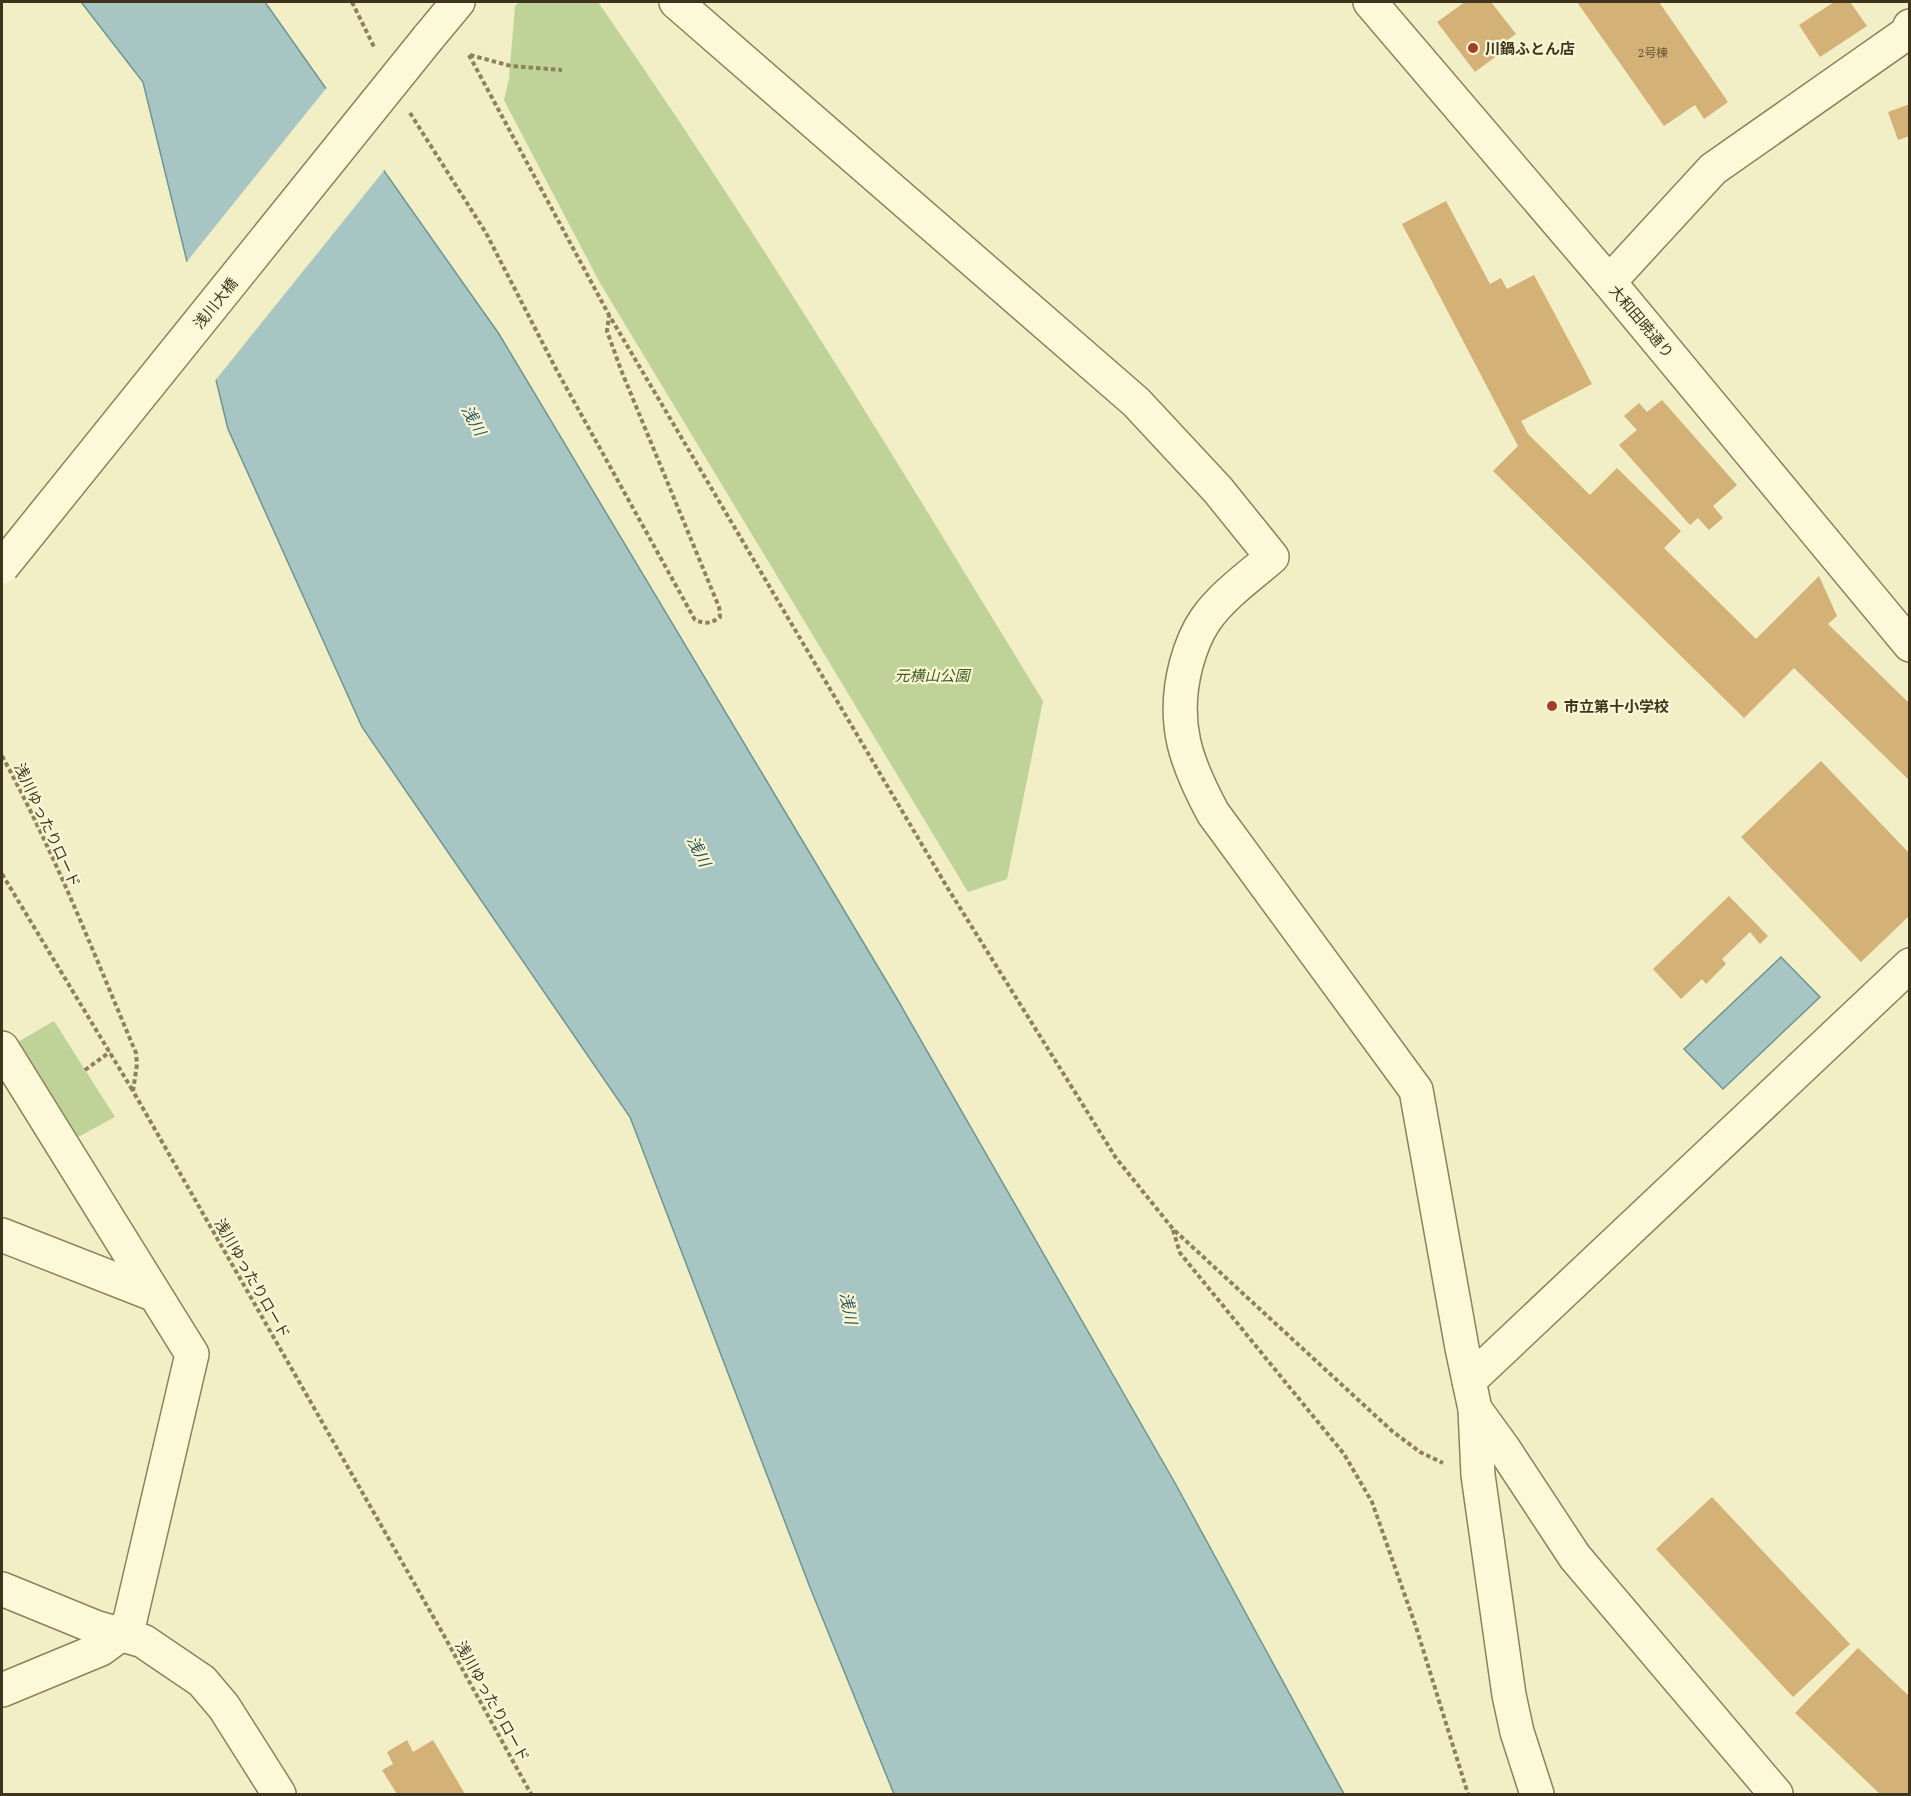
<svg xmlns="http://www.w3.org/2000/svg" width="1911" height="1796" font-family="'PT Serif','Noto Sans JP',serif">
<rect width="100%" height="100%" fill="#f2eec5"/>
<!-- green -->
<g fill="#bfd297">
<path d="M519,2h79c158,227 301,463 445,699l-36,178 -39,13 -368,-609 -96,-183 5,-21 6,-73z"/>
<polygon points="54,1021 115,1117 67,1143 6,1049"/>
</g>
<!-- water -->
<g fill="#a7c5c3" stroke="#6c9593" stroke-width="1.5">
<polygon points="81,2 265,2 499,334 896,997 1175,1483 1344,1794 894,1794 811,1590 630,1117 362,727 228,429 143,82"/>
<polygon points="1781,957 1820,997 1723,1089 1684,1049"/>
</g>
<!-- pier -->
<polygon fill="#f2eec5" points="328,86 386,168 214,382 185,264"/>
<!-- building -->
<g fill="#d4b177">
<polygon points="1465,2 1491,2 1516,34 1506,41 1510,46 1475,72 1437,22"/>
<polygon points="1577,2 1659,2 1728,102 1704,119 1695,105 1664,126"/>
<polygon points="1834,2 1850,2 1867,26 1820,57 1799,25"/>
<polygon points="1910,104 1910,136 1898,140 1888,112"/>
<polygon points="1446,201 1490,284 1501,278 1507,289 1534,275 1592,384 1521,421 1528,434 1590,495 1617,468 1681,531 1664,548 1756,639 1819,576 1837,616 1828,624 1910,704 1910,781 1794,668 1744,718 1493,471 1518,446 1402,224"/>
<polygon points="1662,400 1737,485 1713,506 1723,518 1709,530 1698,518 1690,525 1619,445 1637,430 1624,416 1639,403 1647,412"/>
<polygon points="1821,761 1910,854 1910,915 1861,962 1741,837"/>
<polygon points="1729,896 1768,936 1760,944 1750,932 1722,959 1726,964 1706,984 1702,979 1681,999 1653,969"/>
<polygon points="1712,1497 1850,1644 1793,1697 1656,1549"/>
<polygon points="1858,1648 1910,1697 1910,1794 1880,1794 1795,1713"/>
<polygon points="407,1740 413,1752 433,1740 465,1794 397,1794 382,1770 393,1764 387,1752"/>
</g>
<g fill="none" stroke-linecap="round" stroke-linejoin="round">
<defs>
<g id="minor">
<path d="M676,2l460,400 82,88 54,67c-22,19 -49,38 -66,62 -10,14 -16,31 -20,46 -15,58 0,98 27,148l203,277 46,258 13,61 3,66 31,220 8,37 20,62"/>
<polyline points="1370,2 1609,282 1910,645"/>
<polyline points="428,38 458,2"/>
<polyline points="1609,282 1713,169 1907,33 1910,26"/>
<polyline points="2,1048 192,1354 130,1620 120,1635 101,1649 2,1690"/>
<polyline points="2,1235 155,1295"/>
<polyline points="1469,1381 1910,965"/>
<polyline points="1475,1409 1504,1449 1575,1557 1776,1794"/>
<polyline points="2,1589 95,1627 143,1641 202,1681 224,1707 279,1794"/>
</g>
</defs>
<!-- minor casing -->
<use href="#minor" stroke="#8f8159" stroke-width="36"/>
<!-- path -->
<g stroke="#8f8159" stroke-width="4" stroke-dasharray="4.5 3" stroke-linecap="butt">
<polyline points="352,2 375,49"/>
<polyline points="469,55 609,315 947,887 1116,1158 1173,1229 1392,1431 1420,1452 1443,1463"/>
<polyline points="470,55 511,66 562,70"/>
<path d="M410,113l76,120 70,136 139,251c11,4 15,4 25,-3l-1,-10 -98,-237 -14,-39 2,-15"/>
<path d="M2,756c52,95 92,198 134,297l1,11 -4,27 309,541 89,162"/>
<polyline points="2,874 133,1091"/>
<polyline points="85,1070 110,1052"/>
<polyline points="1173,1230 1180,1253 1344,1454 1372,1502 1416,1627 1468,1794"/>
</g>
<!-- minor -->
<use href="#minor" stroke="#fcf9d9" stroke-width="33"/>
<defs>
<polyline id="minor-bridge" points="2,567 428,38"/>
</defs>
<!-- minor-bridge casing -->
<use href="#minor-bridge" stroke="#8f8159" stroke-width="36" stroke-linecap="butt"/>
<!-- minor-bridge -->
<use href="#minor-bridge" stroke="#fcf9d9" stroke-width="33"/>
</g>
<!-- markers -->
<g fill="#a43d23" stroke="#f9f6d5" stroke-width="2">
<circle cx="1473" cy="48" r="6"/>
<circle cx="1552" cy="706" r="6"/>
</g>
<g text-anchor="middle" dominant-baseline="central" stroke-width="4.5" stroke-linejoin="round" paint-order="stroke">
<!-- number labels -->
<g font-size="12" fill="#645334">
<text x="1653" y="52">2号棟</text>
</g>
<!-- poi labels -->
<g font-size="15" font-weight="bold" fill="#3e341e" stroke="#f9f6d5" text-anchor="start">
<text x="1485" y="48">川鍋ふとん店</text>
<text x="1564" y="706">市立第十小学校</text>
</g>
<!-- street labels -->
<g font-size="15" fill="#3e341e" stroke="#f9f6d5">
<text transform="translate(215 303) rotate(-51)">浅川大橋</text>
<text transform="translate(1642 321) rotate(50)">大和田暁通り</text>
<text transform="translate(48 825) rotate(65)">浅川ゆったりロード</text>
<text transform="translate(253 1278) rotate(60)">浅川ゆったりロード</text>
<text transform="translate(493 1701) rotate(61)">浅川ゆったりロード</text>
</g>
<!-- park labels -->
<g font-size="15" font-style="italic" fill="#425c23" stroke="#f9f6d5">
<text x="932" y="675">元横山公園</text>
</g>
<!-- water labels -->
<g font-size="16" font-style="italic" fill="#2c585f" stroke="#f9f6d5">
<text transform="translate(474 420) rotate(61)">浅川</text>
<text transform="translate(699 851) rotate(63)">浅川</text>
<text transform="translate(849 1308) rotate(79)">浅川</text>
</g>
</g>
<!-- border -->
<rect width="1911" height="1796" fill="none" stroke="#3e341e" stroke-width="6"/>
</svg>
